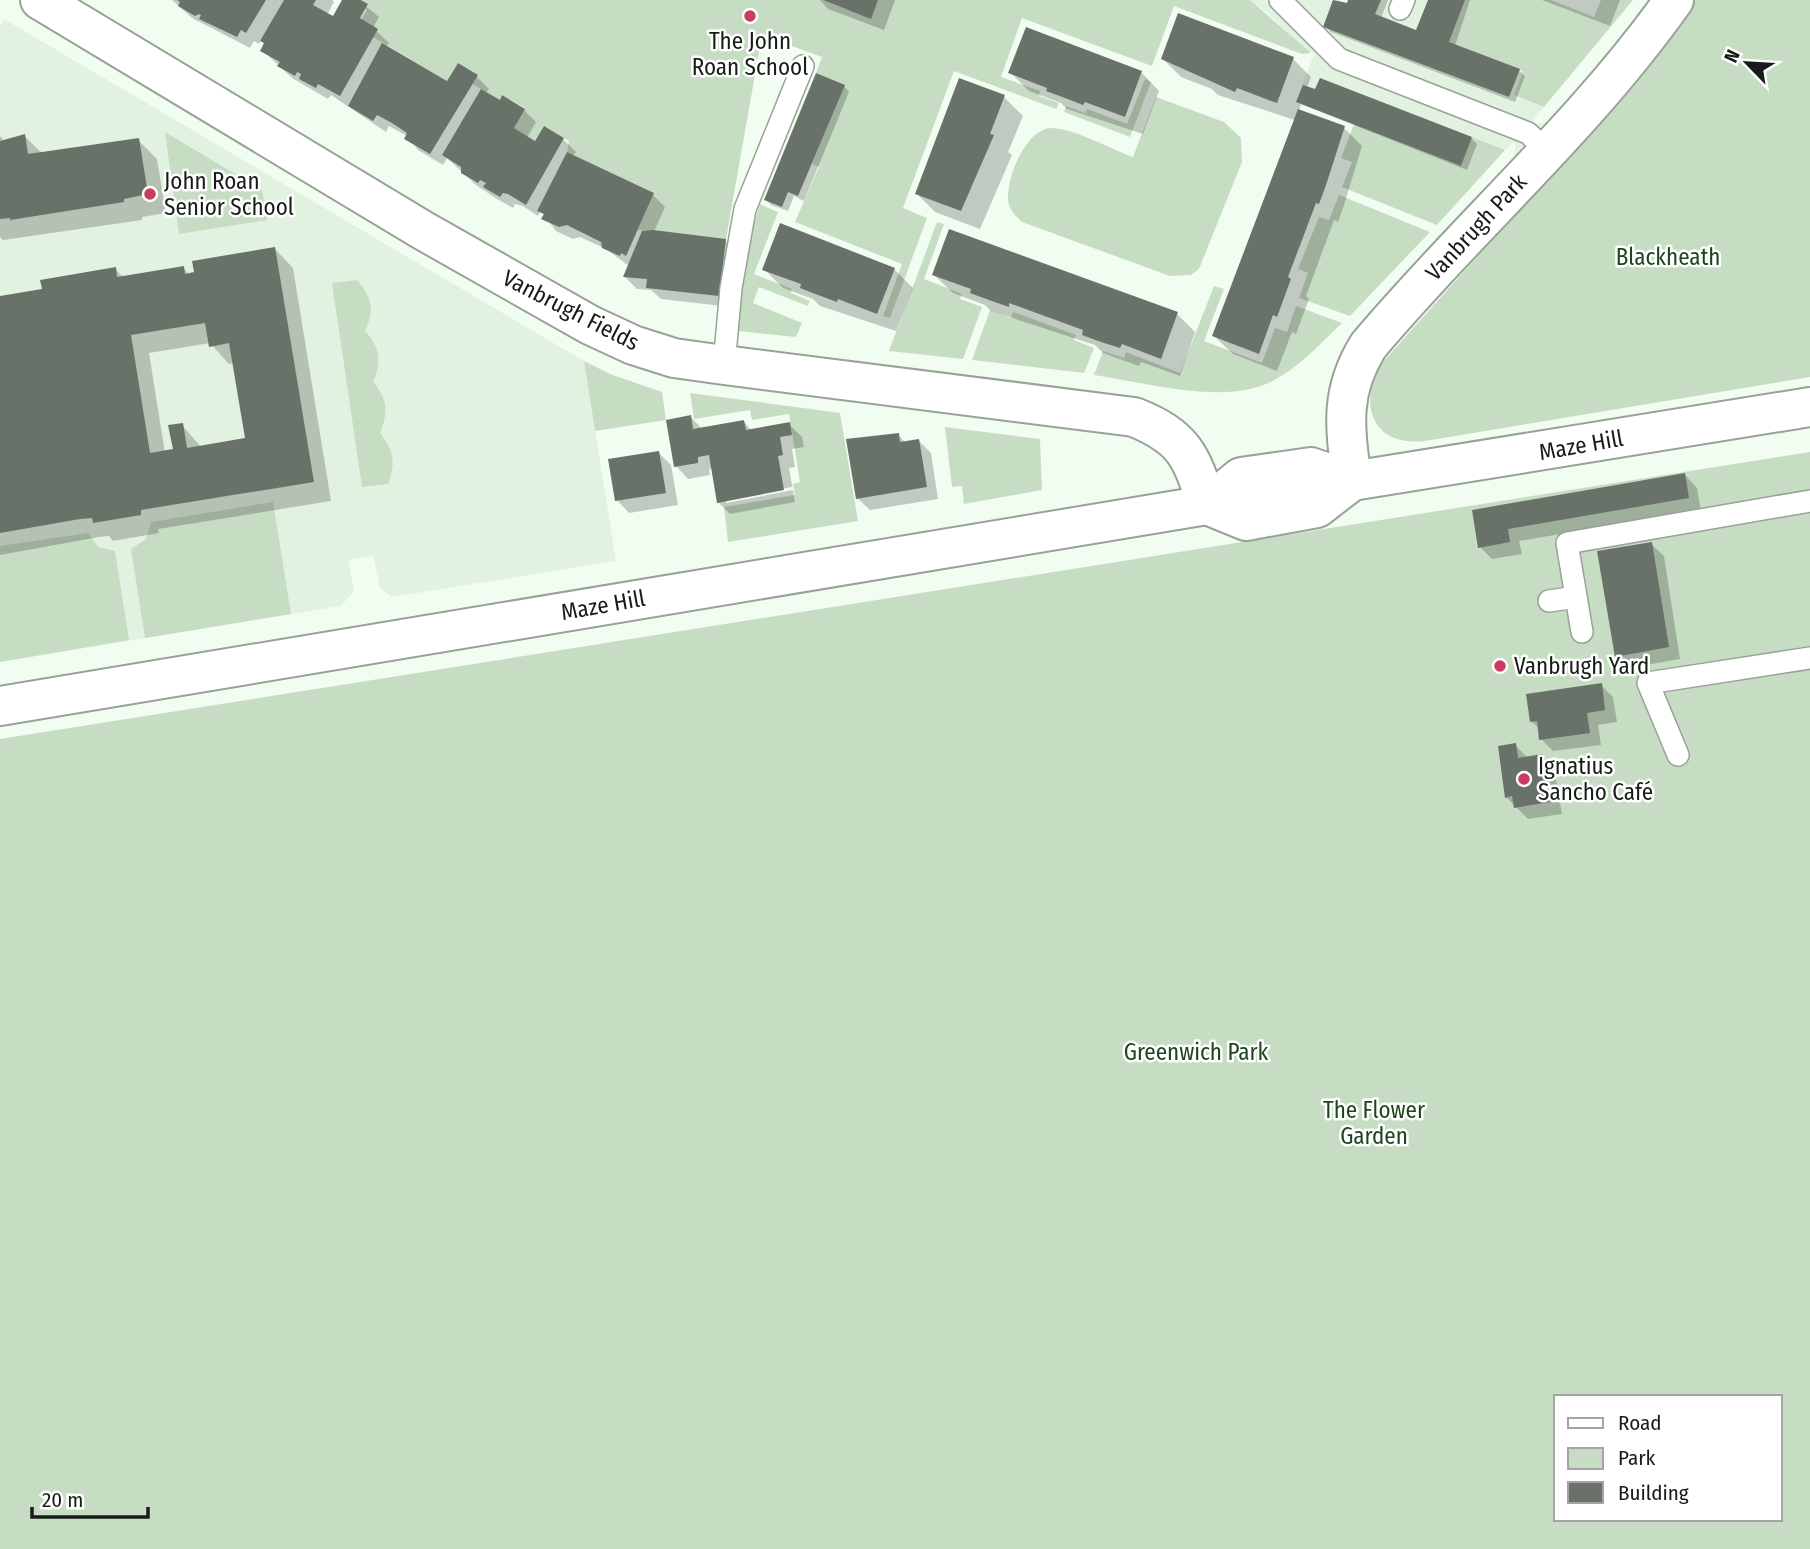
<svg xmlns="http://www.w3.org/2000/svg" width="1810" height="1549" font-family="'Fira Sans Condensed',sans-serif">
<rect width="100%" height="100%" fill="#f2fdf1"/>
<!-- built -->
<g fill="#e2f2e0">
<polygon points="1250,0 1339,0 1346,3 1348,0 1465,0 1449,42 1523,71 1514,95 1544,107 1532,122 1539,124 1547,120 1514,156 1516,147 1513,142 1505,150 1472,137 1461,166 1296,102 1314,54 1302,48 1268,13"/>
<polygon points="4,19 584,361 616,561 392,597 380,588 373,555 348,560 354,591 341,606 0,662 0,27"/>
</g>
<!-- green -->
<g fill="#c6ddc4" fill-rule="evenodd">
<polygon points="361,0 822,0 870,18 878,0 1250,0 1311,53 1302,54 1174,6 1152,66 1022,18 1001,77 1040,91 1039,96 1059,103 1056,109 954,71 903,208 927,218 890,318 883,316 902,264 795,222 819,167 812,164 844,85 816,73 822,57 762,35 726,239 638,230 654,193 567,152 569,141 544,126 535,141 514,128 525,108 502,95 500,100 472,84 477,75 458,63 447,81 373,37 360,18 368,4"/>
<polygon points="1465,0 1551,0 1594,17 1601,0 1633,0 1544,107 1514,95 1523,71 1449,42"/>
<path d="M1694,0h116v377l-385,64c-53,6 -68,-37 -43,-78l179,-200 117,-139z"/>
<polygon points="1145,79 1151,82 1130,137 1064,112 1066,106 1085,113 1087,109 1127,124"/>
<path d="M1156,97l68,25 17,16 1,24 -43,107 -8,6 -21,1 -148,-54c-5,-5 -11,-10 -13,-17 -6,-22 17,-78 43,-77 23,1 59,21 81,29z"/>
<polygon points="1354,124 1461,166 1472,137 1505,150 1437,225 1342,187 1352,162 1341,158"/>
<polygon points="165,132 262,190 267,220 179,234"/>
<polygon points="1339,195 1430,232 1350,316 1299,298 1308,273 1298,269 1319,217 1329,220"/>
<polygon points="760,204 778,212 754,274 792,289 791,293 810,301 808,306 759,287 753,303 802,323 796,337 737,331 749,239"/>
<polygon points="937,222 944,224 924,279 962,294 960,299 982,307 963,359 889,351"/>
<path d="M357,280c15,17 18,30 8,51 15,16 17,31 8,51 14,16 16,30 7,51 14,17 16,31 8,51l-26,3 -30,-204z"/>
<path d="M1214,286l10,3 -20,52 58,22 13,-35 12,4 9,-26 46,17c-22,21 -47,49 -76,61 -47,20 -123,-2 -172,-9l9,-24 21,7 2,-6 54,21z"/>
<polygon points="990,310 1011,318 1013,312 1076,335 1074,340 1094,348 1084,373 972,360"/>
<polygon points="584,361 610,374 662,392 666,420 595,431"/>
<polygon points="690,393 840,413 858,521 728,542 724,507 795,495 793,484 800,482 789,414 752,420 750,410 694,419"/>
<polygon points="945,427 1040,439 1042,490 964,504 962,486 952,487"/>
<path d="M1810,452v1097h-1810v-810zM1556,1397h224v122h-224z"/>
<polygon points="273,502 291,614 145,638 131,549 146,539 151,522"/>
<polygon points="88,533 98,547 115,551 129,640 0,662 0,546"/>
</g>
<!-- shadow -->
<g fill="#0003" fill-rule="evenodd">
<path d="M172,0h160l2,2 -7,13 6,4 14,-19h11l21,17 -6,11 16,15 -3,5 62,36 28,-8 13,13 -4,5 39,16 12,12 -9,16 8,5 28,-4 13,13 -4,5 81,38 12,12 -12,27 72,6 12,13 -6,54 -70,-8 -10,-9 -14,-1 -12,-12 4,-11 -23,-17 -26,-12 -7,2 -17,-8 -15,-20 -3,5 -15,-10 -8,-2 -2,4 -16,-9 -21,-14 -29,-27 -4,7 -25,-15 -11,-14 -18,-10 -3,6 -55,-37 -3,4 -36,-21 -30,-28 4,-6 -5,-5 -2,5 -5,-3 -4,7 -58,-30zM363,9h4l-10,18z"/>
<polygon points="820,0 895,0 884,30 828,9"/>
<polygon points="1350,0 1388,0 1381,18 1417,32 1430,0 1470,0 1455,46 1519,71 1525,76 1515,102 1331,32 1325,26"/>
<polygon points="1542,0 1620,0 1610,26"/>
<polygon points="1163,59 1293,59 1311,77 1307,88 1471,138 1477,144 1467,170 1301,104 1299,111 1344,128 1362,146 1344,205 1338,222 1334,220 1306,296 1309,299 1296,334 1292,332 1277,371 1233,354 1214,336 1295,120 1218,95 1212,89 1181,77"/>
<polygon points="1141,72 1159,91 1143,134 1067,109 1061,103 1029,91 1011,73"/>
<polygon points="844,86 849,92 804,201 794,196 788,211 771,205 766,199"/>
<polygon points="1004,97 1023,116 1008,152 1012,155 980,229 935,212 917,194"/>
<polygon points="0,136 5,142 24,136 42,153 138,140 157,159 166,213 142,217 142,220 3,240 0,237"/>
<path d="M275,249l18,19 38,233 -173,28 1,4 -46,8 -4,-5 -10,1 -99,18v-257l44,-8 71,-21 9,9 59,-10 7,7zM210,343l19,21 6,-1 12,76 -46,8 -19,-22 -7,26 -10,2 -16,-100z"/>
<polygon points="764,269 894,269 913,288 896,331 820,306 813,299 783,288"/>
<polygon points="934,275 1177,314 1195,332 1180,376 1141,362 1139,366 1103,353 1095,345 991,311 985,305 953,293"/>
<path d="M691,417l11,12 42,-7 8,9 37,-7 13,13 2,10 -12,2 3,18 -6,1 6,34 -65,12 -12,-12 -5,-34 -4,1 1,6 -22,4 -12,-13zM792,487l1,3 -67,13v-4z"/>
<polygon points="898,435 906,443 919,441 931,453 938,499 870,510 857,498"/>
<polygon points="659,453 671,465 678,505 629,513 617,500"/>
<polygon points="1685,475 1697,488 1701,510 1519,541 1522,554 1492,559 1480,547 1474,512"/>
<polygon points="1651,544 1664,556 1680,659 1629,668 1616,656"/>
<polygon points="1601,685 1613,697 1617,722 1598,725 1601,745 1553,751 1541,739 1540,729 1531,721"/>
<polygon points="1515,745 1528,758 1542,756 1554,768 1562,814 1528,819 1506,797"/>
</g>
<!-- building -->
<g fill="#697268" fill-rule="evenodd">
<polygon points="177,0 266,0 246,33 241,30 237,37 199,19 201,15 199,14 195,16 178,6 180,2"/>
<polygon points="284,0 316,0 313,5 333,16 342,0 361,0 368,4 360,18 378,29 340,96 318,84 316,88 299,79 301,74 297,72 295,76 277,66 280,62 260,51 264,43 260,41"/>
<polygon points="823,0 878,0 871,19"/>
<polygon points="1333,0 1347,3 1348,0 1381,0 1375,14 1416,30 1428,0 1465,0 1449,42 1520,69 1509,97 1323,27"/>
<polygon points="1178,13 1294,57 1277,103 1237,88 1235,92 1161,59"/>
<polygon points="1026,27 1142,71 1125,117 1085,102 1083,105 1065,98 1046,91 1047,88 1008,73"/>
<polygon points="382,43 447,81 458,63 478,75 430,154 404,139 407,133 392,123 377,115 373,121 348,106"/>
<polygon points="816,73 845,85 798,196 788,192 782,207 764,200"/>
<polygon points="959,78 1005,95 990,134 994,135 961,211 915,194"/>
<polygon points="1320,78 1472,137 1461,166 1296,102 1303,85 1315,89"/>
<polygon points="481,89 500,100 502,95 525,109 514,128 535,141 544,126 564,138 526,205 508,194 503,193 500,197 483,187 486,183 480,180 478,183 461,173 461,167 442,155"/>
<polygon points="1298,109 1345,126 1326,185 1319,204 1316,203 1288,277 1291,279 1277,317 1273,315 1259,354 1212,336"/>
<polygon points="25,134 28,154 139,138 148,194 124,199 124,202 10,220 10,218 0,219 0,141"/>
<polygon points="567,152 654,193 626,256 621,253 620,256 602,248 601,242 567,225 559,227 541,219 544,214 537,211"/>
<polygon points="780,223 895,268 877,314 838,299 837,302 818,295 800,288 801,284 762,270"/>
<polygon points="949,229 1178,312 1161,359 1122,344 1120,348 1101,342 1082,335 1083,330 1009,303 1009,307 989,300 970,293 971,289 932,275"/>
<polygon points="653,230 726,239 719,296 646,288 647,279 623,277 642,231"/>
<path d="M275,247l39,235 -161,26 -12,2v5l-48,8 -1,-5 -12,1 -80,14v-237l42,-7 -2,-9 76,-13 1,10 67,-11 1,8 9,-2 -2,-11zM205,323l4,24 20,-4 16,95 -58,10 -4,-25 -15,2 5,24 -23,4 -19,-118z"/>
<polygon points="691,415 693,429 744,420 746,430 790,422 792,435 780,437 783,455 778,456 784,490 717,503 709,455 698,457 698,463 674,467 666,420"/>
<polygon points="899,433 900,442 919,439 927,487 856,499 846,439"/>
<polygon points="659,451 666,493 615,501 608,459"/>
<polygon points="1685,473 1689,498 1508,529 1510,542 1478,548 1472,510"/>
<polygon points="1652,542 1669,647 1615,657 1597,551"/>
<polygon points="1602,683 1605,710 1587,713 1590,733 1539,740 1537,721 1530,722 1526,694"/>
<polygon points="1516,743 1518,758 1543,754 1550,802 1514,808 1512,796 1505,798 1498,746"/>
</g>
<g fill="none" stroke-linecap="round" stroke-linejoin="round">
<defs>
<g id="service">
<polyline points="1280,0 1339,59 1528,133 1547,151"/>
<polyline points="1400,9 1404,0"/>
<polyline points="724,365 731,288 745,209 803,66"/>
<polyline points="1219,503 1339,483"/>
<polyline points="1549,601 1576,597"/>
<polyline points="1582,632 1567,543 1810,501"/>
<polyline points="1678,755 1648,683 1810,658"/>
</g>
<path id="minor" d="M1352,481c-7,-53 -13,-88 16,-135 99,-118 217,-220 306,-346"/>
<g id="tertiary">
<path d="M40,0l384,231 166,94 43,20 41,13 50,7 410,52c50,20 57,38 73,88"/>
<polyline points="1207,505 1246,521 1317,508 1352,481"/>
<polyline points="0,706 1207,505 1241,477 1311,467 1352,481 1810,407"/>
</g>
</defs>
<!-- service casing -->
<use href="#service" stroke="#98a297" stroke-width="24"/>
<!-- minor casing -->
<use href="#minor" stroke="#98a297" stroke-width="42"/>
<!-- tertiary casing -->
<use href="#tertiary" stroke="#98a297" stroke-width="42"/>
<!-- service -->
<use href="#service" stroke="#fff" stroke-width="21"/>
<!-- minor -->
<use href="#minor" stroke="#fff" stroke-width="38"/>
<!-- tertiary -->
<use href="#tertiary" stroke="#fff" stroke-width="38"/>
</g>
<!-- markers -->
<g fill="#cb3c62" stroke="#fff" stroke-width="2.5">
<circle cx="750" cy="16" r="7"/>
<circle cx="150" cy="194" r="7"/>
<circle cx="1500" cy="666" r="7"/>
<circle cx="1524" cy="779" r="7"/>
</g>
<g text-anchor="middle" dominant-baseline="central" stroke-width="5" stroke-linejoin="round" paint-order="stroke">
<!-- poi labels -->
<g font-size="23" fill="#181c18" stroke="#fff" text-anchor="start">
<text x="750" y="41" text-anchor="middle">The John<tspan x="750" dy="26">Roan School</tspan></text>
<text x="164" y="181">John Roan<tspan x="164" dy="26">Senior School</tspan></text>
<text x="1514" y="666">Vanbrugh Yard</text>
<text x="1538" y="766">Ignatius<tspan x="1538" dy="26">Sancho Café</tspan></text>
</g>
<!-- street labels -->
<g font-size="23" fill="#181c18" stroke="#fff">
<text transform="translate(1476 227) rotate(-47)">Vanbrugh Park</text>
<text transform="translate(571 310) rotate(27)">Vanbrugh Fields</text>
<text transform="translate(1581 445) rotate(-10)">Maze Hill</text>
<text transform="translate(603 605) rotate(-10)">Maze Hill</text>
</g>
<!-- park labels -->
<g font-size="23" fill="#1e451d" stroke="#fff">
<text x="1668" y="257">Blackheath</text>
<text x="1196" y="1052">Greenwich Park</text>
<text x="1374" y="1110">The Flower<tspan x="1374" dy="26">Garden</tspan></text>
</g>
</g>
<!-- legend -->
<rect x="1554" y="1395" width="228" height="126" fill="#ffffff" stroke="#a3a4a3" stroke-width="2"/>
<rect x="1568" y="1418" width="35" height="10" fill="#ffffff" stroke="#a3a4a3" stroke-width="2"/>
<text x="1618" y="1430" font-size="21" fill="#181c18">Road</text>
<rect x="1568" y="1448" width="35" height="21" fill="#c6ddc4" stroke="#a3a4a3" stroke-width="2"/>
<text x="1618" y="1465" font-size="21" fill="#181c18">Park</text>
<rect x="1568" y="1482" width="35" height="21" fill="#697268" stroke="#a3a4a3" stroke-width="2"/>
<text x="1618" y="1500" font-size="21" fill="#181c18">Building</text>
<!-- north arrow -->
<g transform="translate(1747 63) rotate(295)" stroke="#ffffff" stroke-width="5" paint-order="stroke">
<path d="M0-5L12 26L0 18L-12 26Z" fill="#181c18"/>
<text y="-10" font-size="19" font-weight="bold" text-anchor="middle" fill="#181c18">N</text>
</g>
<!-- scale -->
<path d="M32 1507v10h116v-10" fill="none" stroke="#181c18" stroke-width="3.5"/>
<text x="42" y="1507" font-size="21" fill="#181c18" stroke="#ffffff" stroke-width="5" paint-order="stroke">20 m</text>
</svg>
